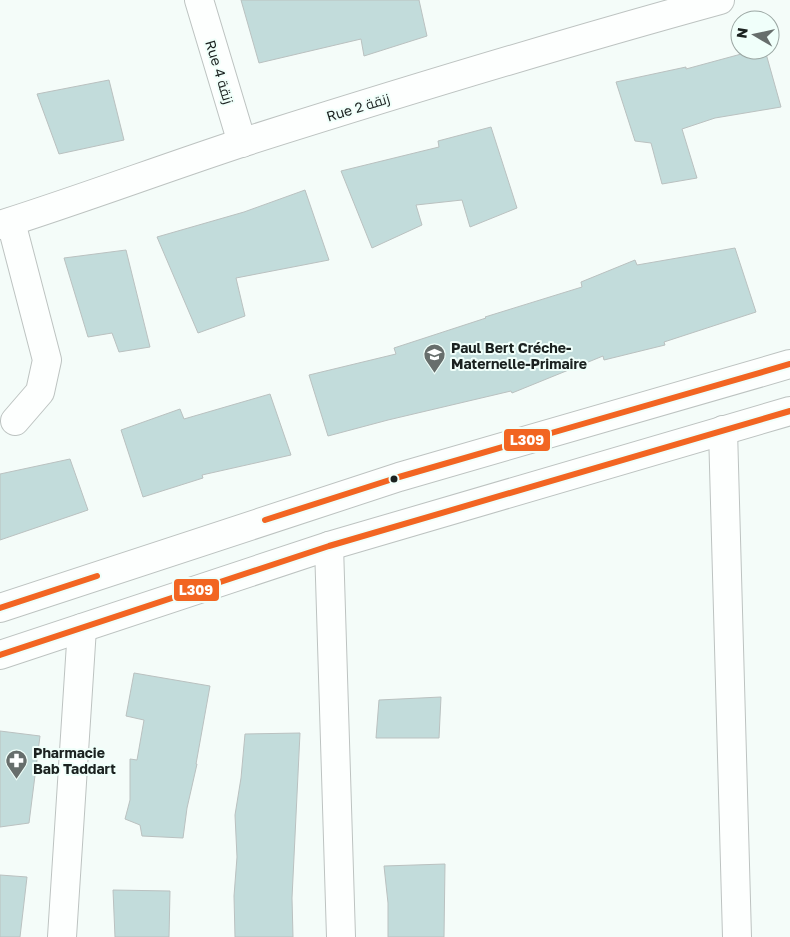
<svg xmlns="http://www.w3.org/2000/svg" width="790" height="937" font-family="'Golos Text',Cairo,sans-serif">
<rect width="100%" height="100%" fill="#f4fcf9"/>
<!-- building -->
<g fill="#c2dcdb" stroke="#bac1c0">
<polygon points="241,0 419,0 427,36 364,56 361,39 259,63"/>
<polygon points="756,50 765,50 781,107 715,118 682,129 697,178 662,184 651,143 635,141 616,82 686,67 686,69"/>
<polygon points="109,80 124,140 59,154 37,94"/>
<polygon points="491,127 517,208 470,227 462,200 416,205 422,225 372,248 341,171 439,147 438,141"/>
<polygon points="305,190 329,260 236,278 245,316 198,333 157,237 244,212"/>
<polygon points="735,248 756,312 664,342 665,345 604,360 603,356 512,393 511,391 388,420 328,436 309,375 396,354 394,348 486,318 485,317 582,287 581,282 635,260 637,265"/>
<polygon points="126,250 150,347 119,352 112,333 88,337 64,258"/>
<polygon points="270,394 291,455 202,475 203,478 143,497 121,430 180,409 184,419"/>
<polygon points="70,459 88,510 0,540 0,474"/>
<polygon points="134,673 210,686 196,764 197,764 187,808 183,838 142,836 140,825 125,819 130,800 130,759 137,760 144,720 126,716"/>
<polygon points="441,697 439,738 376,738 379,700"/>
<polygon points="0,731 40,736 29,823 0,827"/>
<polygon points="300,733 292,898 293,937 235,937 234,896 237,857 235,815 241,778 245,734"/>
<polygon points="445,864 444,937 388,937 388,903 384,866"/>
<polygon points="0,875 27,877 20,937 0,937"/>
<polygon points="113,890 170,891 169,937 115,937"/>
</g>
<g fill="none" stroke-linecap="round" stroke-linejoin="round">
<defs>
<g id="street">
<polyline points="199,0 242,143"/>
<polyline points="11,222 47,360 40,392 15,421"/>
<path d="M0,225c82,-26 162,-56 244,-83 158,-50 316,-98 476,-142"/>
<polyline points="723,430 737,937"/>
<polyline points="329,546 341,937"/>
<polyline points="62,937 82,628"/>
</g>
<g id="primary">
<polyline points="0,608 399,477 790,364"/>
<polyline points="0,655 329,546 790,411"/>
</g>
</defs>
<!-- street casing -->
<use href="#street" stroke="#bdc3c1" stroke-width="30"/>
<!-- primary casing -->
<use href="#primary" stroke="#bdc3c1" stroke-width="30"/>
<!-- street -->
<use href="#street" stroke="#fdfffe" stroke-width="28"/>
<!-- primary -->
<use href="#primary" stroke="#fdfffe" stroke-width="28"/>
<defs>
<g id="bus-1">
<polyline points="265,520 399,477 790,364"/>
<polyline points="0,608 97,576"/>
<polyline points="0,655 329,546 790,411"/>
</g>
</defs>
<!-- bus-1 casing -->
<use href="#bus-1" stroke="#f0fffa" stroke-width="10"/>
<!-- bus-1 -->
<use href="#bus-1" stroke="#f26522" stroke-width="6"/>
</g>
<!-- icons -->
<defs>
<symbol id="school-pin" viewBox="-11 -11 22 30"><path d="M0 17L-7.5 6A9.5 9.5 0 1 1 7.5 6Z" fill="#676e6c" stroke="#f0fffa"/><path d="M0-5L7-2L0 1L-7-2ZM-4 1L0 2.5L4 1V4Q0 6-4 4Z" fill="#fff"/></symbol>
<symbol id="pharmacy-pin" viewBox="-11 -11 22 30"><path d="M0 17L-7.5 6A9.5 9.5 0 1 1 7.5 6Z" fill="#676e6c" stroke="#f0fffa"/><path d="M-2-6h4v4h4v4h-4v4h-4v-4h-4v-4h4Z" fill="#fff"/></symbol>
</defs>
<g fill-rule="evenodd">
<use href="#school-pin" x="422" y="342" width="25" height="34"/>
<use href="#pharmacy-pin" x="4" y="748" width="25" height="34"/>
</g>
<!-- markers -->
<circle fill="#1b2220" stroke="#f0fffa" stroke-width="2" cx="394" cy="479" r="4.5"/>
<g text-anchor="middle" dominant-baseline="central" stroke-width="4" stroke-linejoin="round" paint-order="stroke">
<!-- street labels -->
<g font-size="14" fill="#1b2220" stroke="#f0fffa">
<text transform="translate(220 72) rotate(73)">Rue 4 زنقة</text>
<text transform="translate(358 107) rotate(-17)">Rue 2 زنقة</text>
</g>
<!-- poi labels -->
<g font-size="14" font-weight="bold" fill="#1b2220" stroke="#f0fffa" text-anchor="start">
<text x="451" y="347">Paul Bert Créche-<tspan x="451" dy="16">Maternelle-Primaire</tspan></text>
<text x="33" y="752">Pharmacie<tspan x="33" dy="16">Bab Taddart</tspan></text>
</g>
</g>
<g stroke="#f0fffa" stroke-width="2">
<rect x="503" y="428" width="48" height="24" rx="5" fill="#f26522"/>
<rect x="173" y="578" width="47" height="24" rx="5" fill="#f26522"/>
</g>
<g font-size="14" text-anchor="middle" font-weight="bold" fill="#fff">
<text x="527" y="445">L309</text>
<text x="196" y="595">L309</text>
</g>
<!-- north arrow -->
<g transform="translate(755 35) rotate(279)"><circle r="24" fill="#f0fffa" stroke="#9ba7a3"/>
<path d="M0-4L9 19L0 12L-9 19Z" fill="#676e6c"/>
<text y="-8" font-size="14" font-weight="bold" text-anchor="middle" fill="#1b2220">N</text>
</g>
</svg>
